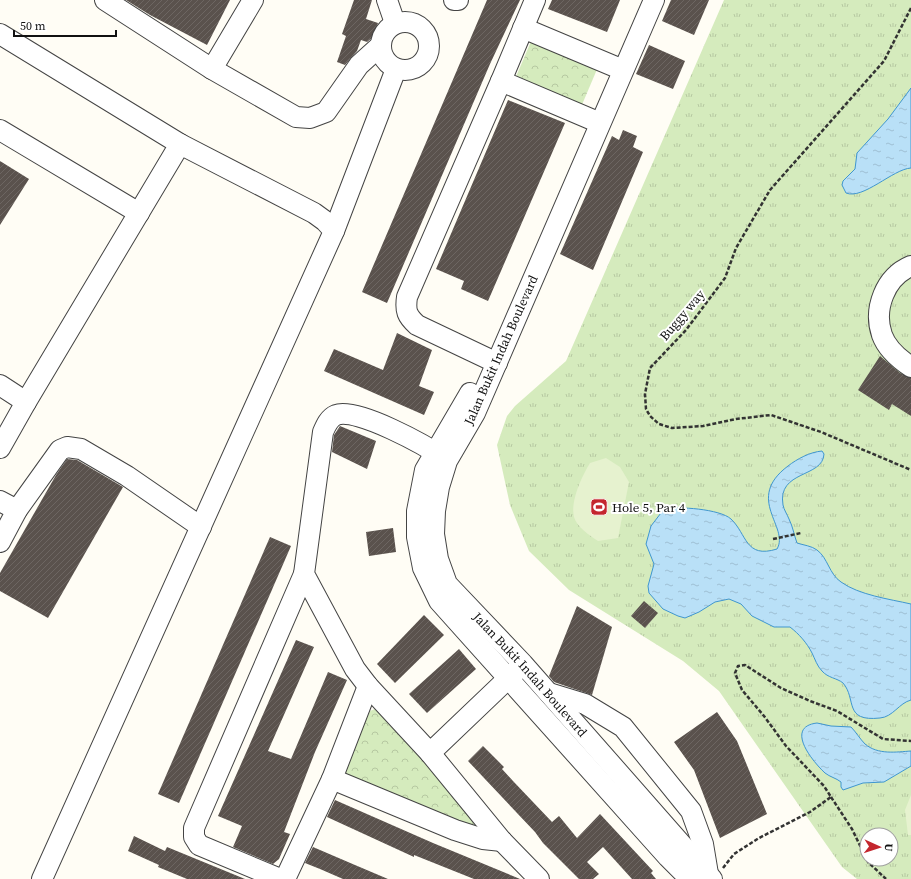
<svg xmlns="http://www.w3.org/2000/svg" width="911" height="879" font-family="'Source Serif 4',serif">
<defs>
<pattern id="grass-tufts" width="24" height="20" patternUnits="userSpaceOnUse"><rect width="24" height="20" fill="#d5ebbd"/><path d="M3 7l-1-3M5 7V3M7 7l1-3M15 17l-1-3M17 17v-4M19 17l1-3" fill="none" stroke="#b6c8a1"/></pattern>
<pattern id="park-crowns" width="20" height="18" patternUnits="userSpaceOnUse"><rect width="20" height="18" fill="#d5ebbd"/><path d="M2 6a3 3 0 1 1 6 0M12 15a3 3 0 1 1 6 0" fill="none" stroke="#b6c8a1"/></pattern>
<pattern id="water-ripples" width="26" height="14" patternUnits="userSpaceOnUse"><rect width="26" height="14" fill="#b9e0f7"/><path d="M2 4q2-2 4 0t4 0M15 11q2-2 4 0t4 0" fill="none" stroke="#9ebfd3"/></pattern>
<pattern id="building-hatch" width="6" height="6" patternUnits="userSpaceOnUse"><rect width="6" height="6" fill="#5a524d"/><path d="M-1 1l2-2M0 6l6-6M5 7l2-2" fill="none" stroke="#6d6662"/></pattern>
</defs>
<rect width="100%" height="100%" fill="#fffdf5"/>
<!-- grass -->
<path fill="url(#grass-tufts)" fill-rule="evenodd" d="M724,0h187v879h-54l-15,-12 -123,-176 -36,-30 -114,-71 -40,-39 -19,-46 -13,-60 10,-29 8,-10 51,-45zM867,835h24v24h-24z"/>
<!-- park -->
<g fill="url(#park-crowns)">
<polygon points="532,39 598,67 581,107 515,79"/>
<polygon points="375,709 475,817 474,830 346,775 344,769 370,711"/>
</g>
<!-- pitch -->
<g fill="#e6f2cf">
<path d="M606,458l14,9 9,15 -11,56 -20,3c-9,-6 -21,-14 -24,-24 -4,-16 8,-41 16,-54z"/>
<polygon points="911,795 911,835 908,835 905,810"/>
</g>
<!-- water -->
<g fill="url(#water-ripples)" stroke="#3f96cf">
<path d="M911,88v80c-18,1 -48,32 -65,25l-4,-8 1,-4 12,-12 2,-16 31,-34z"/>
<path d="M822,451l2,3c-1,24 -47,16 -41,51 1,5 4,9 6,14 4,8 5,16 8,24 6,2 15,3 20,7 11,8 12,24 24,32 18,13 48,17 70,22v96c-12,3 -18,17 -31,18 -37,4 -23,-19 -37,-35 -6,-5 -15,-5 -21,-12 -5,-5 -7,-12 -10,-18 -5,-10 -13,-19 -22,-26h-16l-22,-11 -11,-12 -12,-5 -14,3 -16,10 -14,6 -7,-2 -15,-7 -14,-16 -1,-7 6,-22 -8,-20 5,-18 13,-17c14,-3 56,0 67,10 16,15 14,40 46,30 13,-22 -33,-50 11,-83 9,-7 22,-14 34,-15z"/>
<path d="M817,723l14,3 20,1c5,5 9,12 14,17 13,11 31,8 46,7v15l-27,16 -21,1 -20,7 -2,-3v-5c-5,-4 -11,-5 -16,-9 -12,-11 -41,-46 -8,-50z"/>
</g>
<!-- building -->
<g fill="url(#building-hatch)">
<polygon points="126,0 230,0 207,45 150,15"/>
<polygon points="354,0 372,0 366,19 378,23 373,37 367,42 361,40 357,51 345,65 337,62 346,36 342,34"/>
<polygon points="487,0 520,0 490,64 387,303 362,292"/>
<polygon points="552,0 620,0 607,32 548,9"/>
<polygon points="671,0 709,0 694,35 662,21"/>
<polygon points="649,45 685,61 673,89 636,74"/>
<polygon points="508,100 565,123 488,301 461,289 464,281 436,269"/>
<polygon points="623,130 637,136 633,147 643,152 593,270 560,254 612,136 619,140"/>
<polygon points="0,161 29,179 0,225"/>
<polygon points="397,333 432,350 419,386 434,392 424,415 324,371 334,349 383,370"/>
<polygon points="880,356 900,373 911,378 911,416 892,404 889,410 858,390"/>
<polygon points="340,426 376,441 367,469 332,452 334,435"/>
<polygon points="67,459 77,460 123,487 48,618 0,591 0,573 56,475"/>
<polygon points="393,528 396,552 369,556 366,532"/>
<polygon points="270,537 291,546 179,803 158,794"/>
<polygon points="644,601 658,613 645,628 631,616"/>
<polygon points="577,606 612,627 592,695 554,682 549,676"/>
<polygon points="424,615 444,635 395,683 377,664"/>
<polygon points="296,640 314,647 268,751 291,759 328,672 347,680 315,752 284,832 290,834 279,859 273,864 233,847 242,826 218,816"/>
<polygon points="459,649 476,669 427,713 409,694"/>
<polygon points="717,712 737,741 767,814 720,838 694,770 674,742"/>
<polygon points="483,746 504,767 502,769 513,781 552,822 559,816 577,838 600,814 653,871 651,873 656,879 632,879 603,847 587,862 599,874 593,879 579,879 543,843 535,832 468,761"/>
<polygon points="335,800 433,843 520,879 474,879 414,855 414,857 327,817"/>
<polygon points="134,836 165,851 167,847 245,879 187,879 158,867 159,865 128,851"/>
<polygon points="313,847 355,865 388,879 343,879 320,869 305,863"/>
</g>
<g fill="none" stroke-linecap="round" stroke-linejoin="round">
<defs>
<g id="minor">
<polyline points="105,0 212,69 296,117 310,118 326,112 359,65 380,46"/>
<polyline points="387,0 395,23"/>
<polyline points="454,0 458,0"/>
<polyline points="535,0 501,81 600,123"/>
<path id="s1" d="M654,0l-179,413 -28,48 -8,26 -4,24 -1,23 4,25 9,25 76,80 189,215"/>
<circle cx="405" cy="46" r="24"/>
<polyline points="523,28 623,70"/>
<polyline points="0,34 180,144 26,402"/>
<polyline points="212,69 253,0"/>
<polyline points="0,130 139,213"/>
<polyline points="334,231 396,69"/>
<path d="M911,266c-26,11 -38,43 -29,69 5,14 17,24 29,32"/>
<path d="M497,363l-80,-38c-10,-9 -12,-14 -10,-28l94,-216"/>
<polyline points="0,385 26,402 0,448"/>
<polyline points="470,393 425,470 417,511 417,537 423,568 439,601 668,857 690,879"/>
<path d="M445,459c-18,-13 -88,-52 -109,-44 -7,3 -10,10 -13,17l-19,142 51,95 13,17 62,67 88,-84"/>
<polyline points="0,501 17,510"/>
<polyline points="0,542 17,510 60,450 67,447 81,449 127,476 201,527"/>
<polyline points="549,693 585,704 623,727 691,811 703,844 708,874"/>
<polyline points="430,753 502,841 539,879"/>
<polyline points="332,779 455,830 483,839 502,841"/>
<polyline points="42,879 334,231 325,221 314,213 180,144"/>
<polyline points="280,879 199,845 194,837 194,828 304,574"/>
<polyline points="285,879 332,779 368,686"/>
</g>
</defs>
<!-- minor casing -->
<use href="#minor" stroke="#444" stroke-width="22"/>
<!-- path -->
<g stroke="#333" stroke-width="2.5" stroke-dasharray="4 2" stroke-linecap="butt">
<polyline points="911,8 884,61 770,190 736,248 725,278 686,330 650,368 645,394 646,409 650,416 659,424 672,428 703,426 736,419 771,415 821,432 911,470"/>
<polyline points="773,539 801,533"/>
<polyline points="831,797 852,829 868,862 886,879"/>
<polyline points="723,868 734,854 759,838 810,812 831,797 824,786 786,746 764,716 742,690 735,673 738,666 745,665 781,688 810,701 837,711 883,739 911,741"/>
</g>
<!-- minor -->
<use href="#minor" stroke="#fff" stroke-width="20"/>
</g>
<!-- icons -->
<defs>
<symbol id="stadium-square" viewBox="-11 -11 22 22"><rect x="-9" y="-9" width="18" height="18" rx="4" fill="#c4262e" stroke="#fff"/><path d="M0-5a6.5 5 0 1 0 0 10a6.5 5 0 1 0 0-10ZM-3.5-1.8h7v3.6h-7Z" fill="#fff"/></symbol>
</defs>
<g fill-rule="evenodd">
<use href="#stadium-square" x="589" y="497" width="20" height="20"/>
</g>
<g text-anchor="middle" dominant-baseline="central" stroke-width="4" stroke-linejoin="round" paint-order="stroke">
<!-- street labels -->
<g font-size="13" fill="#111" stroke="#fff">
<text transform="translate(682 315) rotate(-50)">Buggy way</text>
<text transform="translate(501 350) rotate(-66)">Jalan Bukit Indah Boulevard</text>
<text stroke="none"><textPath href="#s1" startOffset="755">Jalan Bukit Indah Boulevard</textPath></text>
</g>
<!-- poi labels -->
<g font-size="13" fill="#111" stroke="#fff" text-anchor="start">
<text x="612" y="507">Hole 5, Par 4</text>
</g>
</g>
<!-- north arrow -->
<g transform="translate(879 847) rotate(93)"><circle r="19" fill="#ffffff" stroke="#a0a0a0"/>
<path d="M0-3L7 15L0 10L-7 15Z" fill="#c4262e"/>
<text y="-6" font-size="11" font-weight="bold" text-anchor="middle" fill="#111111">U</text>
</g>
<!-- scale -->
<path d="M14 30v6h102v-6" fill="none" stroke="#111111" stroke-width="2"/>
<text x="20" y="30" font-size="12" fill="#111111" stroke="#ffffff" stroke-width="3" paint-order="stroke">50 m</text>
</svg>
